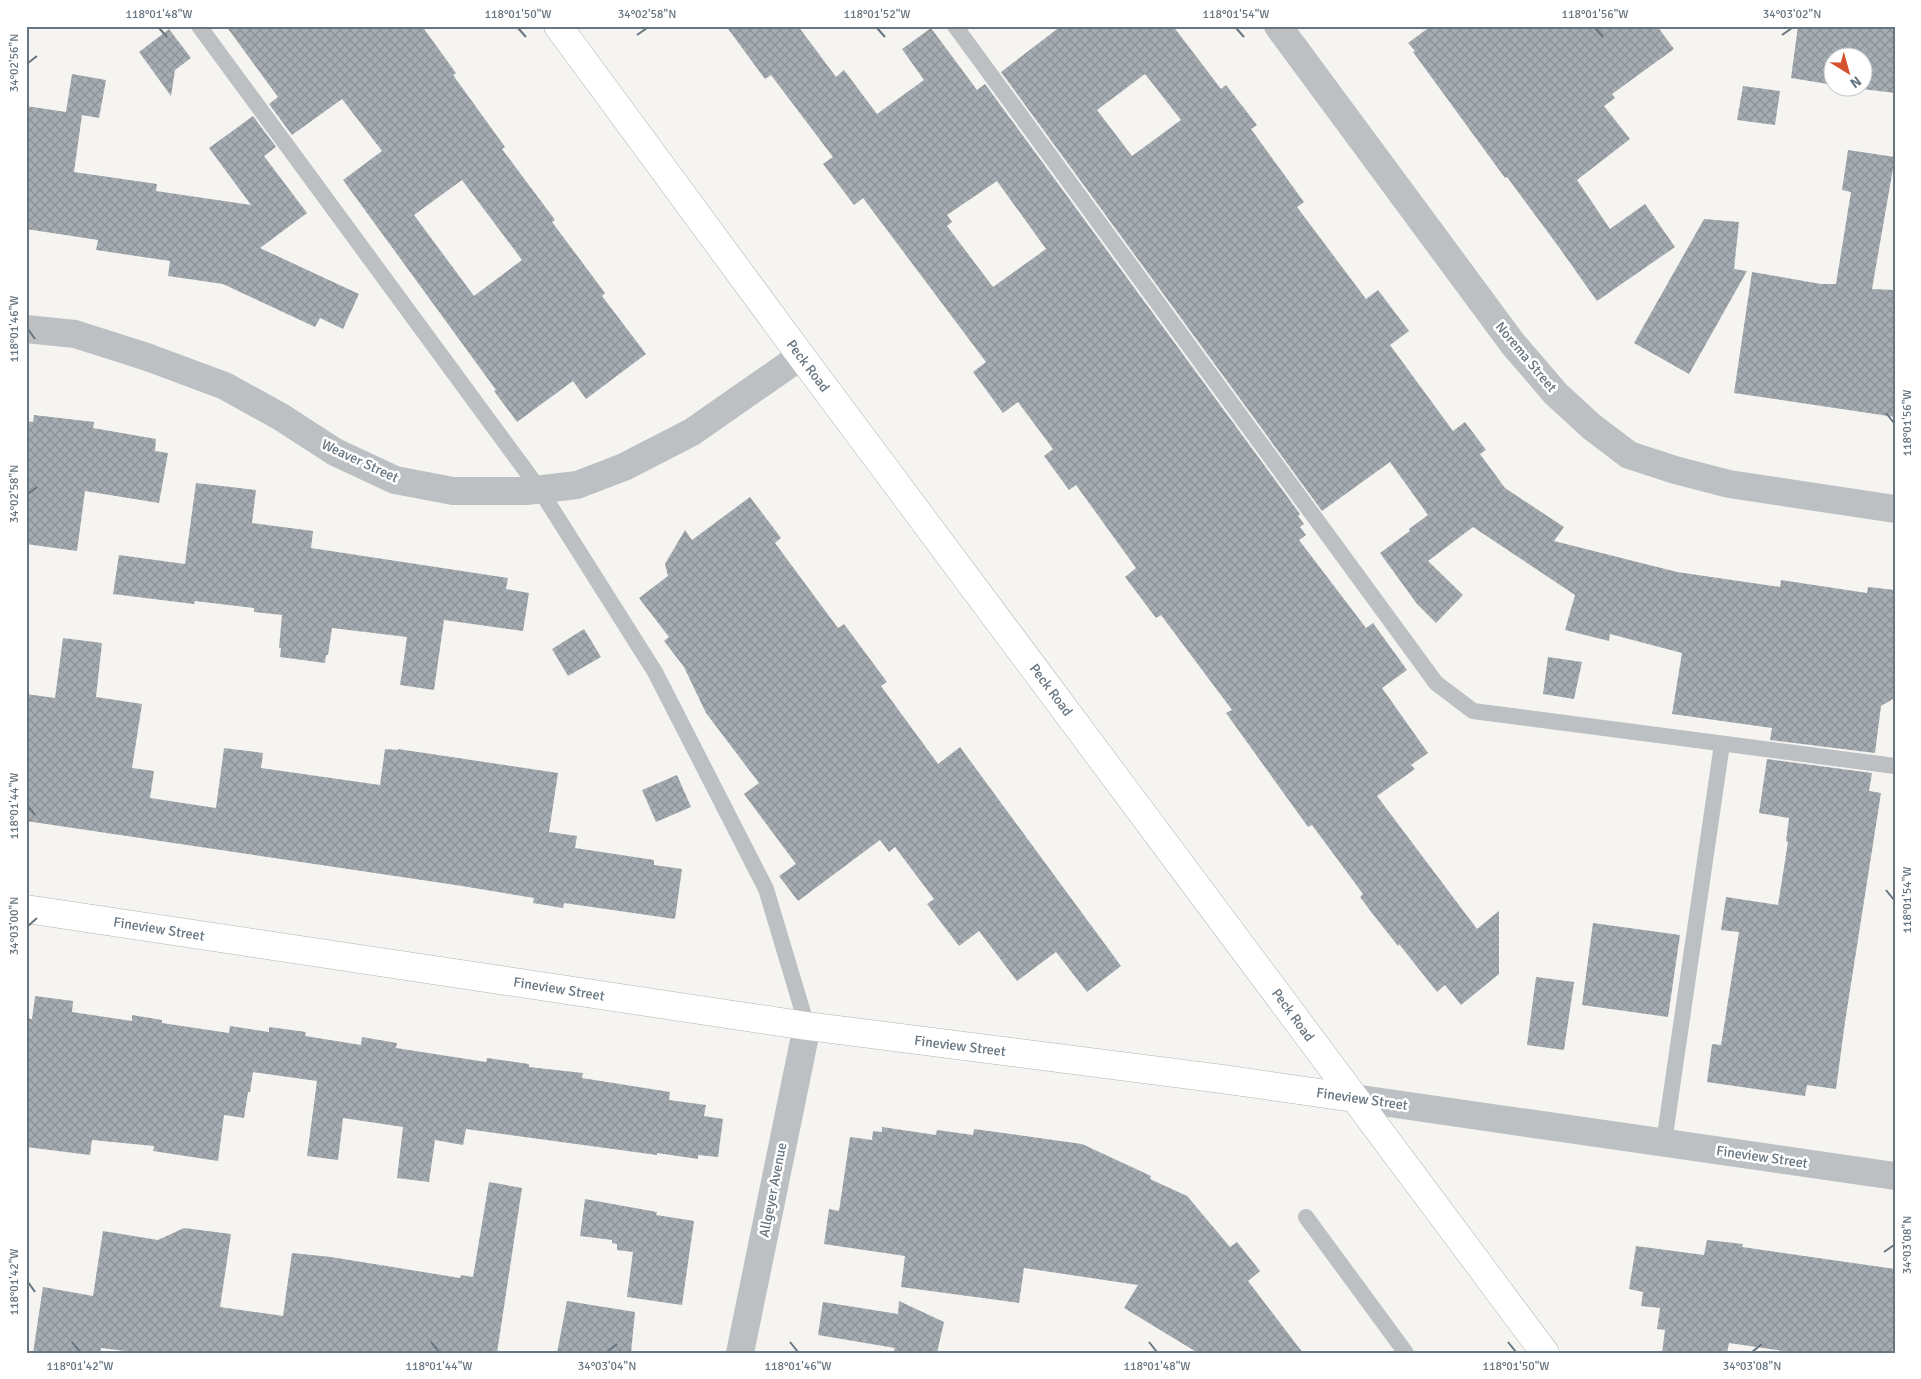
<svg xmlns="http://www.w3.org/2000/svg" width="1921" height="1379" font-family="Signika,sans-serif">
<defs>
<pattern id="building-cross-hatch" width="8" height="8" patternUnits="userSpaceOnUse" patternTransform="scale(1.25)"><rect width="8" height="8" fill="#a6adb2"/><path d="M0 0l8 8M0 8l8-8" fill="none" stroke="#8b9196"/></pattern>
</defs>
<rect width="100%" height="100%" fill="#f5f4f1"/>
<!-- building -->
<g fill="url(#building-cross-hatch)" fill-rule="evenodd">
<path d="M226,26h196l34,47 -3,2 52,72 -3,2 53,71 -3,2 53,71 -3,3 44,58 -60,45 -13,-18 -56,41 -23,-31 2,-1 -153,-210 39,-29 -40,-52 -50,36 -23,-31 9,-7zM462,180l60,80 -48,36 -60,-81z"/>
<path d="M726,26h72l38,51 8,-7 33,44 47,-34 -22,-31 29,-21 46,62 8,-6 315,430 -2,2 6,8 -4,3 6,8 -7,5 67,88 7,-5 34,47 -25,18 46,65 -17,12 4,4 -38,27 100,133 22,-18v63l-38,31 -16,-20 -8,7 -38,-48 -1,2 -26,-33 -12,-16 3,-3 -51,-69 -4,2 -82,-114 6,-3 -71,-95 -5,3 -31,-41 11,-9 -60,-83 -7,5 -25,-34 9,-7 -35,-47 -15,11 -30,-41 13,-10 -123,-164 -9,7 -31,-41 10,-7 -62,-82 -6,4zM997,181l49,68 -53,38 -46,-61 5,-4 -5,-7z"/>
<path d="M1061,26h112l48,63 5,-4 31,40 -6,4 53,73 -7,5 69,92 12,-9 31,41 -19,14 63,86 12,-9 21,28 -6,4 25,34 59,39 -10,14 123,31 103,15 1,-7 86,13 1,-6 27,3v94l-2,15 -12,7 -6,47 -105,-13 2,-12 -100,-14 10,-61 -72,-19 -1,7 -44,-11 10,-35 -102,-68 -45,34 35,34 -27,28 -19,-19 -37,-51 30,-22 -1,-2 19,-14 -38,-53 -68,49 -321,-439zM1145,74l36,46 -49,36 -35,-46z"/>
<polygon points="1431,26 1657,26 1674,49 1612,94 1615,98 1604,106 1630,139 1577,180 1610,229 1645,204 1675,247 1597,301 1558,246 1507,177 1505,178 1413,52 1415,51 1408,43"/>
<polygon points="1798,26 1895,26 1895,93 1854,88 1864,88 1864,58 1834,58 1834,85 1791,78"/>
<polygon points="169,29 191,58 175,70 171,96 139,52"/>
<polygon points="72,74 106,80 99,118 82,115 74,172 157,184 156,191 251,205 209,148 253,116 276,147 264,156 307,213 260,248 359,294 343,329 320,318 315,327 223,284 168,276 170,261 96,250 98,240 26,229 26,106 66,112"/>
<polygon points="1743,86 1780,91 1775,125 1737,120"/>
<polygon points="1848,150 1895,157 1872,289 1895,290 1895,417 1734,393 1752,272 1821,284 1836,284 1851,192 1842,190"/>
<polygon points="1704,219 1739,222 1734,269 1747,271 1689,374 1634,343"/>
<polygon points="34,415 94,422 93,428 156,439 155,451 168,453 159,503 85,491 77,551 26,544 26,421 33,422"/>
<polygon points="196,483 256,490 252,523 313,531 311,548 508,578 506,589 529,593 523,631 444,620 434,690 400,685 407,637 332,628 328,655 326,655 325,663 280,657 281,648 279,648 282,615 254,612 254,608 195,601 194,604 113,594 119,555 185,564"/>
<polygon points="750,497 781,538 775,543 838,628 844,624 887,682 881,686 938,764 960,747 1121,966 1087,992 1056,952 1017,981 979,931 959,946 927,904 934,899 895,847 889,852 880,840 798,901 779,876 796,864 744,794 759,783 706,713 684,667 664,641 669,637 639,598 668,576 665,564 685,530 692,540"/>
<polygon points="584,629 601,657 568,676 552,649"/>
<polygon points="63,638 102,643 96,697 142,704 132,768 154,771 150,798 216,808 224,748 263,753 261,768 380,785 385,749 398,750 398,749 558,773 549,832 577,836 575,848 654,860 654,865 682,869 675,919 564,903 563,908 533,903 534,898 462,886 26,821 26,694 55,698"/>
<polygon points="1548,657 1582,662 1574,699 1543,694"/>
<polygon points="1767,759 1872,773 1869,791 1881,793 1845,1022 1836,1089 1807,1085 1805,1096 1707,1082 1712,1044 1721,1045 1739,932 1721,930 1726,897 1778,905 1788,842 1786,841 1789,818 1759,813"/>
<polygon points="677,775 691,807 656,822 642,790"/>
<polygon points="1593,923 1680,935 1668,1017 1582,1005"/>
<polygon points="1536,977 1574,982 1564,1050 1527,1045"/>
<polygon points="35,996 73,1001 72,1012 132,1021 132,1015 162,1020 162,1023 229,1033 230,1026 269,1032 269,1027 306,1032 305,1036 361,1045 362,1037 397,1043 396,1048 486,1062 487,1058 529,1064 529,1067 583,1073 582,1078 670,1092 669,1100 706,1105 704,1116 723,1119 718,1157 698,1155 698,1159 657,1153 657,1155 466,1129 463,1145 435,1140 429,1182 397,1178 403,1127 343,1118 338,1160 307,1156 317,1081 253,1072 250,1092 248,1092 244,1118 224,1115 218,1161 153,1151 154,1146 92,1140 90,1155 26,1147 26,1018 32,1019"/>
<polygon points="882,1127 936,1135 937,1130 973,1135 974,1129 1082,1144 1151,1176 1150,1179 1187,1196 1230,1247 1237,1242 1260,1271 1248,1281 1303,1353 1198,1353 1124,1308 1138,1285 1024,1268 1019,1303 901,1287 905,1256 824,1244 829,1209 839,1211 850,1137 872,1140 873,1131 882,1132"/>
<polygon points="489,1182 522,1188 497,1353 140,1353 101,1348 100,1353 33,1353 43,1287 93,1296 103,1231 158,1240 184,1228 231,1234 220,1307 283,1316 292,1253 331,1257 460,1278 461,1275 473,1277"/>
<polygon points="585,1199 657,1212 656,1215 694,1221 682,1305 627,1297 633,1252 617,1250 617,1244 612,1243 612,1240 580,1236"/>
<polygon points="1707,1240 1743,1244 1742,1247 1895,1269 1895,1337 1892,1353 1796,1353 1729,1343 1727,1353 1662,1353 1665,1330 1657,1329 1660,1308 1641,1306 1643,1292 1629,1289 1636,1246 1704,1255"/>
<polygon points="567,1301 635,1312 631,1353 557,1353"/>
<polygon points="899,1301 944,1322 937,1353 893,1353 895,1348 818,1335 823,1302 898,1314"/>
</g>
<g fill="none" stroke-linecap="round" stroke-linejoin="round">
<defs>
<g id="secondary">
<polyline points="558,26 801,356 1545,1353"/>
<polyline points="26,909 807,1026 1222,1079 1354,1098"/>
</g>
</defs>
<!-- secondary casing -->
<use href="#secondary" stroke="#aeb4b8" stroke-width="29"/>
<!-- lane -->
<g stroke="#bcc0c3" stroke-width="16">
<polyline points="199,26 540,490 655,672 766,889 807,1026"/>
<polyline points="955,26 1436,683 1473,711 1895,766"/>
<polyline points="1664,1142 1722,744"/>
<polyline points="1306,1217 1406,1353"/>
</g>
<!-- street -->
<g stroke="#bcc0c3" stroke-width="28">
<polyline points="1278,26 1513,344 1556,394 1592,427 1629,455 1675,470 1729,484 1895,509"/>
<polyline points="26,329 75,334 147,357 225,386 281,417 335,452 395,480 453,491 526,491 577,485 624,467 692,432 801,356"/>
<polyline points="1354,1098 1895,1176"/>
<polyline points="740,1353 807,1026"/>
</g>
<!-- secondary -->
<use href="#secondary" stroke="#fff" stroke-width="28"/>
</g>
<!-- ticks -->
<path fill="none" stroke="#667580" stroke-width="2" d="M159,28l8,9M518,28l8,9M877,28l8,9M1236,28l8,9M1595,28l8,9M637,35l10,-7M1782,35l10,-7M28,63l9,-7M28,329l7,10M1886,413l8,10M28,494l9,-7M28,806l7,9M1886,890l8,10M28,926l9,-8M1884,1252l10,-7M28,1282l7,10M72,1342l8,10M431,1342l8,10M790,1342l8,10M1149,1342l8,10M1508,1342l8,10M607,1352l10,-8M1752,1352l10,-8"/>
<g text-anchor="middle" dominant-baseline="central" stroke-width="5" stroke-linejoin="round" paint-order="stroke">
<!-- street labels -->
<g font-size="14" fill="#667580" stroke="#fff">
<text transform="translate(1526 357) rotate(50)">Norema Street</text>
<text transform="translate(808 366) rotate(53)">Peck Road</text>
<text transform="translate(360 461) rotate(25)">Weaver Street</text>
<text transform="translate(1051 690) rotate(53)">Peck Road</text>
<text transform="translate(159 929) rotate(9)">Fineview Street</text>
<text transform="translate(559 989) rotate(9)">Fineview Street</text>
<text transform="translate(1293 1015) rotate(54)">Peck Road</text>
<text transform="translate(960 1046) rotate(7)">Fineview Street</text>
<text transform="translate(1362 1099) rotate(8)">Fineview Street</text>
<text transform="translate(1762 1157) rotate(8)">Fineview Street</text>
<text transform="translate(773 1190) rotate(-79)">Allgeyer Avenue</text>
</g>
</g>
<!-- border -->
<rect width="1921" height="1379" fill="none" stroke="#ffffff" stroke-width="55"/>
<!-- north arrow -->
<g transform="translate(1848 72) rotate(143)"><circle r="24" fill="#ffffff" stroke="#c2c8cc"/>
<path d="M0-4L9 19L0 12L-9 19Z" fill="#d55330"/>
<text y="-8" font-size="14" font-weight="bold" text-anchor="middle" fill="#667580">N</text>
</g>
<rect x="28" y="28" width="1866" height="1324" fill="none" stroke="#667580" stroke-width="2"/>
<g font-size="12" text-anchor="middle" fill="#667580">
<text x="159" y="18">118°01'48"W</text>
<text x="518" y="18">118°01'50"W</text>
<text x="647" y="18">34°02'58"N</text>
<text x="877" y="18">118°01'52"W</text>
<text x="1236" y="18">118°01'54"W</text>
<text x="1595" y="18">118°01'56"W</text>
<text x="1792" y="18">34°03'02"N</text>
<text transform="translate(14 63) rotate(-90)" y="4">34°02'56"N</text>
<text transform="translate(14 329) rotate(-90)" y="4">118°01'46"W</text>
<text transform="translate(1907 423) rotate(-90)" y="4">118°01'56"W</text>
<text transform="translate(14 494) rotate(-90)" y="4">34°02'58"N</text>
<text transform="translate(14 806) rotate(-90)" y="4">118°01'44"W</text>
<text transform="translate(1907 900) rotate(-90)" y="4">118°01'54"W</text>
<text transform="translate(14 926) rotate(-90)" y="4">34°03'00"N</text>
<text transform="translate(1907 1245) rotate(-90)" y="4">34°03'08"N</text>
<text transform="translate(14 1282) rotate(-90)" y="4">118°01'42"W</text>
<text x="80" y="1370">118°01'42"W</text>
<text x="439" y="1370">118°01'44"W</text>
<text x="607" y="1370">34°03'04"N</text>
<text x="798" y="1370">118°01'46"W</text>
<text x="1157" y="1370">118°01'48"W</text>
<text x="1516" y="1370">118°01'50"W</text>
<text x="1752" y="1370">34°03'08"N</text>
</g>
</svg>
